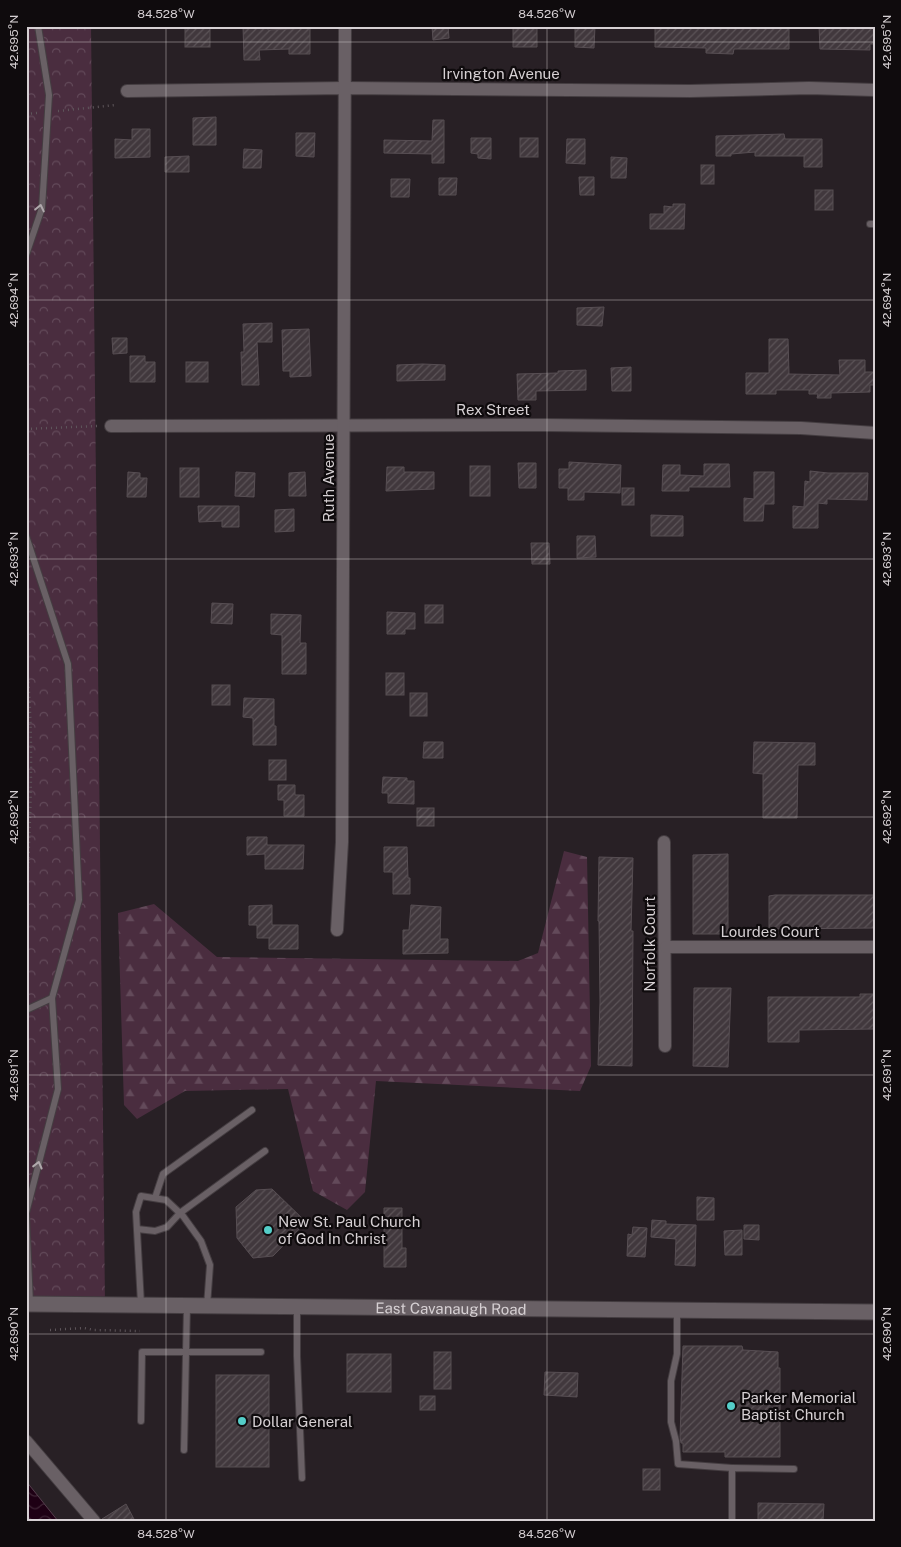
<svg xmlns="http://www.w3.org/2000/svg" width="901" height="1547" font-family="'Public Sans',sans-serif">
<defs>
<pattern id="forest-firs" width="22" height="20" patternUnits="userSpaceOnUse" patternTransform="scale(1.25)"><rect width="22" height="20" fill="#4a2d3f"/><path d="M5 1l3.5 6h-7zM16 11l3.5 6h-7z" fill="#634a5a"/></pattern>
<pattern id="park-crowns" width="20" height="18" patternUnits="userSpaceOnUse" patternTransform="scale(1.25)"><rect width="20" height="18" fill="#4a2d3f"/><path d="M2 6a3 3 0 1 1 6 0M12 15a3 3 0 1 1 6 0" fill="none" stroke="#634a5a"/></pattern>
<pattern id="water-waves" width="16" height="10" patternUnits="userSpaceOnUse" patternTransform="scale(1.25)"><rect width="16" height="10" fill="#1e0014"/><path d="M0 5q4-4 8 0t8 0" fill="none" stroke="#3e2435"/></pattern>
<pattern id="building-hatch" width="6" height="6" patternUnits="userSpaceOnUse" patternTransform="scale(1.25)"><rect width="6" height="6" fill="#41383d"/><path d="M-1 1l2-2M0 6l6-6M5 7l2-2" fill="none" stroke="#5c5458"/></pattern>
</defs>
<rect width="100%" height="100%" fill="#282025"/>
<!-- forest -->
<polygon fill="url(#forest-firs)" points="564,851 587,857 591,1066 580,1091 376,1081 365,1192 347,1210 313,1191 288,1089 185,1091 137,1119 124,1105 118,913 154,904 217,957 518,961 538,953"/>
<!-- park -->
<polygon fill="url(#park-crowns)" points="26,26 91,26 105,1305 26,1306"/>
<!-- water -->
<polygon fill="url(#water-waves)" stroke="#553e4d" points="26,1481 58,1521 26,1521"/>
<!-- building -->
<g fill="url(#building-hatch)" stroke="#574e53">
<rect x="185" y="26" width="25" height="21"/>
<polygon points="243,26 268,26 268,30 310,28 310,54 289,54 289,49 259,50 260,60 244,60"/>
<polygon points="432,26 448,26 449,38 433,40"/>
<polygon points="575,26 595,26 594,48 575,47"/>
<polygon points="698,26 769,26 769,28 789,28 789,49 734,49 733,54 706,53 706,48 655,47 655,28 698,28"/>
<polygon points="819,26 875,27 875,44 870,44 870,50 820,49"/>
<polygon points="513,27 537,28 537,47 513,47"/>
<polygon points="216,117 216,145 193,145 193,118"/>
<polygon points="433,120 444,120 444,163 432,163 432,154 384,153 384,140 432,141"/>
<polygon points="132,129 150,129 150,157 115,158 115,139 132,140"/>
<polygon points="296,133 315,133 314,157 296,156"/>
<polygon points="784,134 785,139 822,139 822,167 804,167 804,156 755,156 755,152 731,154 731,156 716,156 716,136"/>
<polygon points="471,138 491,138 491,159 478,158 478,154 471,153"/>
<rect x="520" y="138" width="18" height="19"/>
<polygon points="567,139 585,139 585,164 566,163"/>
<polygon points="244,149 262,150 261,168 243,168"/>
<polygon points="189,156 189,172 165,172 165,157"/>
<polygon points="611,157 627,158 626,178 611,178"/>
<rect x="701" y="165" width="13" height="19"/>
<polygon points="579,177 594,177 594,195 580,195"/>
<polygon points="439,178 457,178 456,195 439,195"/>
<polygon points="391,179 410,179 409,197 391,197"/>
<rect x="815" y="190" width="18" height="20"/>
<polygon points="673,204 685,204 684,229 650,229 650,214 664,214 664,206 673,207"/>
<polygon points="604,307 602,326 577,325 577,308"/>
<polygon points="272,323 272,342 257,342 259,385 242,385 241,352 244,352 243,324"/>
<polygon points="309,329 311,376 290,377 290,371 283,371 282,330"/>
<polygon points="112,338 127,338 127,353 113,354"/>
<polygon points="769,339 788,339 789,374 840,375 839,360 865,360 865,372 875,372 875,385 870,385 870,392 831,393 831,398 817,398 818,394 809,394 809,390 776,390 776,394 746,394 746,373 769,373"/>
<polygon points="130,356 145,356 145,362 155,362 155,382 130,382"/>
<rect x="186" y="362" width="22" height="20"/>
<polygon points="423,364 445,365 445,380 397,381 397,365"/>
<polygon points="631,367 631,391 612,391 611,368"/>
<polygon points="586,370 586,390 536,391 536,400 518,400 517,374 558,373 558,371"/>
<polygon points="569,462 621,465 620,493 584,492 584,500 568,500 568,488 559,488 559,469 569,469"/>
<polygon points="518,463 536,463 536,488 519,488"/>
<polygon points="704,464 729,464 730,487 689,487 689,491 662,491 663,465 680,465 680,475 704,476"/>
<rect x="470" y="466" width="20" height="30"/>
<polygon points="387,467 404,467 404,472 434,472 434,489 386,491"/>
<rect x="180" y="468" width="19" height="29"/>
<polygon points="810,471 828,473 868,473 867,500 827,499 827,504 818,503 818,528 793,528 793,506 804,507 805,481 810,482"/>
<polygon points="128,472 140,473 140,478 147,478 146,497 127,497"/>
<polygon points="236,472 255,473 254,497 235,496"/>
<polygon points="305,472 306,496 289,496 289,473"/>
<polygon points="754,472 774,472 774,504 764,504 763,521 744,521 744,498 754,499"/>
<rect x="622" y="488" width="12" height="17"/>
<polygon points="198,506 239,506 239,527 222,527 222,521 199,522"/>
<polygon points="294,509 294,531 275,532 275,510"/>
<polygon points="651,515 683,516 683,536 651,536"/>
<polygon points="577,536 595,536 596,557 577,558"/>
<polygon points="531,543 549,543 550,564 532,564"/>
<polygon points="212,603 233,604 232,624 211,623"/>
<rect x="425" y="605" width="18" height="18"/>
<polygon points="387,612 415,613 415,629 405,629 405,634 387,634"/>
<polygon points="271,614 301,615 300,643 306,643 306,674 282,674 282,635 271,634"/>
<rect x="386" y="673" width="18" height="22"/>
<rect x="212" y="685" width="18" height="20"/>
<rect x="410" y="693" width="17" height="23"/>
<polygon points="244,698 274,699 274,726 276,726 276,745 253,745 253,718 243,717"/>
<polygon points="424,742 443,742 443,758 423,758"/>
<polygon points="754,742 815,743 815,765 798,765 797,818 763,818 763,774 753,773"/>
<rect x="269" y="760" width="17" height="20"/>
<polygon points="383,777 407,778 407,781 414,781 414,804 388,803 388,793 382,793"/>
<polygon points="278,785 295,785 295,795 304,795 304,816 284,816 284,800 278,800"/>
<rect x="417" y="808" width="17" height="18"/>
<polygon points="247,837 267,837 267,845 304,845 303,869 265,869 265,854 247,855"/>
<polygon points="384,847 407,847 408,878 410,878 410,894 393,894 393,872 384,872"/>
<polygon points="728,854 728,934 693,934 693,855"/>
<polygon points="599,857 633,858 631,931 633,931 632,1066 598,1065 600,1002 599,921 598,921"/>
<polygon points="775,895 875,895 875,928 769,929 769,896"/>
<polygon points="272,905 272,925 298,925 298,949 269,949 269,938 257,938 257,925 249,925 249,906"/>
<polygon points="411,905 441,907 440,939 448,939 448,953 403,954 403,930 409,930"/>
<polygon points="694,988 731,988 728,1067 693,1066"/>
<polygon points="860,994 875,994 875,1029 799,1030 799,1042 768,1042 768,997 860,997"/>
<polygon points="272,1189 306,1222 273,1256 253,1258 237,1238 236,1207 256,1190"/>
<polygon points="697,1197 714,1198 714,1220 697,1220"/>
<polygon points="384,1208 402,1208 402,1248 406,1248 406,1267 384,1267"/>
<polygon points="652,1220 666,1221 666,1224 696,1225 695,1266 675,1265 676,1239 651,1237"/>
<polygon points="744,1225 759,1225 759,1240 744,1239"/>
<polygon points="633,1227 647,1228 645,1257 627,1256 628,1234 632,1235"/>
<polygon points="742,1230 742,1255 725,1255 724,1231"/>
<polygon points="683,1346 742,1346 743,1350 778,1352 778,1368 780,1368 780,1457 725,1457 725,1452 683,1452 683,1443 681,1443 680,1437"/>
<rect x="434" y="1352" width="17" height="37"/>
<rect x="347" y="1354" width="44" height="38"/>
<polygon points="545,1372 578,1373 577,1397 544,1395"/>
<rect x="216" y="1375" width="53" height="92"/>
<rect x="420" y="1396" width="15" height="14"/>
<rect x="643" y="1469" width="17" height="21"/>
<polygon points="758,1503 824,1504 823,1521 758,1521"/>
<polygon points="126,1504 135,1521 102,1521 102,1519"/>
</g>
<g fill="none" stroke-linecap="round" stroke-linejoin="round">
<defs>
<g id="service">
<polyline points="870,224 875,224"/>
<polyline points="26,255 42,208 49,95 38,26"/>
<polyline points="26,536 68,664 79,900 52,998 58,1089 26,1213"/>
<polyline points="26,1010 52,998"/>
<polyline points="155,1198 163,1174 252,1110"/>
<polyline points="26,1214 30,1303"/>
<polyline points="137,1229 155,1231 167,1227 180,1213 265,1151"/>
<polyline points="141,1304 136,1212 141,1196 166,1200 183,1216 201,1241 210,1265 207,1306"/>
<polyline points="187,1306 186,1352 261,1352"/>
<polyline points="297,1307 297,1356 302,1478"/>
<polyline points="677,1311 677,1354 671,1381 671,1422 676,1441 678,1464 732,1468"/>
<polyline points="141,1421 142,1352 186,1352 184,1450"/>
<polyline points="732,1521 732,1468 794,1469"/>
</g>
<g id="minor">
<polyline points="127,91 345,88 690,91 809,88 875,90"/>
<polyline points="111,426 545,425 801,428 875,433"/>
<polyline points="664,842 665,1046"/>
<polyline points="337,930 342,842 345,26"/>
<polyline points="666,947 875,947"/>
<polyline points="26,1441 94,1521"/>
</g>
<g id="tertiary">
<path id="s1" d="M26,1304l849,8"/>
</g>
</defs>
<!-- service casing -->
<use href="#service" stroke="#443d41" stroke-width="8"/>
<!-- minor casing -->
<use href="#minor" stroke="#443d41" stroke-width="14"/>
<!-- tertiary casing -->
<use href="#tertiary" stroke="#443d41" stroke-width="17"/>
<!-- path -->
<g stroke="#5f575c" stroke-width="2.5" stroke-dasharray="1 4" stroke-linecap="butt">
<polyline points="58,111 116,105"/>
<polyline points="26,114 37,113"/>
<polyline points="26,429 97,426"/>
<path d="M26,657c9,83 4,168 0,251"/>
<polyline points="50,1330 84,1328 94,1330 140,1331"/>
</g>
<!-- service -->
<use href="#service" stroke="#696065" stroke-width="6"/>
<!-- minor -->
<use href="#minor" stroke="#696065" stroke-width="12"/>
<!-- tertiary -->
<use href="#tertiary" stroke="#696065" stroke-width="15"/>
</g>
<!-- one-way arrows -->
<defs><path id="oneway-chevron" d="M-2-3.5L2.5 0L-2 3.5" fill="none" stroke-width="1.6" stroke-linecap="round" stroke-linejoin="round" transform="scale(1.25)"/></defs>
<g stroke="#b0a9ac">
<use href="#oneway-chevron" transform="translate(40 208) rotate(-78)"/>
<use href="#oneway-chevron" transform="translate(38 1165) rotate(-76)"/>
</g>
<!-- ticks -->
<path fill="none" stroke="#d6d0d3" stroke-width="1" stroke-opacity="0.45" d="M166,26v1495M547,26v1495M26,42h849M26,300h849M26,559h849M26,817h849M26,1075h849M26,1334h849"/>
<!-- markers -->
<g fill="#54cdc8" stroke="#0f0b0d" stroke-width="2">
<circle cx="268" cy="1230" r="5"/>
<circle cx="731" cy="1406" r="5"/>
<circle cx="242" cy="1421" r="5"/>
</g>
<g text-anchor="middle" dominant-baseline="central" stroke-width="4.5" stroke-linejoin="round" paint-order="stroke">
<!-- street labels -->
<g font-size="15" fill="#d6d0d3" stroke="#0f0b0d">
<text x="501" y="73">Irvington Avenue</text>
<text x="493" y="409">Rex Street</text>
<text transform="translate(328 478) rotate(-90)">Ruth Avenue</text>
<text x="770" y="931">Lourdes Court</text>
<text transform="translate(649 944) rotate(-90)">Norfolk Court</text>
<text stroke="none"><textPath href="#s1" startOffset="425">East Cavanaugh Road</textPath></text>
</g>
<!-- poi labels -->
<g font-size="15" fill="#d6d0d3" stroke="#0f0b0d" text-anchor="start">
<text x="278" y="1221">New St. Paul Church<tspan x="278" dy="17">of God In Christ</tspan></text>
<text x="741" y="1397">Parker Memorial<tspan x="741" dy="17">Baptist Church</tspan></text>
<text x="252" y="1421">Dollar General</text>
</g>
</g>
<!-- border -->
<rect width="901" height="1547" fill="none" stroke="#0f0b0d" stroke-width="55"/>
<rect x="28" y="28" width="846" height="1492" fill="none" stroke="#d6d0d3" stroke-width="2"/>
<g font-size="12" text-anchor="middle" fill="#d6d0d3">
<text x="166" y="18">84.528°W</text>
<text x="547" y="18">84.526°W</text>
<text transform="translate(14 42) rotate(-90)" y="4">42.695°N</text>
<text transform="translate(887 42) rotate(-90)" y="4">42.695°N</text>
<text transform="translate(14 300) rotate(-90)" y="4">42.694°N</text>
<text transform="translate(887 300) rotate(-90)" y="4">42.694°N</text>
<text transform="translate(14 559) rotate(-90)" y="4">42.693°N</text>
<text transform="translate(887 559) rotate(-90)" y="4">42.693°N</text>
<text transform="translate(14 817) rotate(-90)" y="4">42.692°N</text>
<text transform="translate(887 817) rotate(-90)" y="4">42.692°N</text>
<text transform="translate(14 1075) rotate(-90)" y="4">42.691°N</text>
<text transform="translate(887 1075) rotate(-90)" y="4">42.691°N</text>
<text transform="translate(14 1334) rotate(-90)" y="4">42.690°N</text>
<text transform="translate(887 1334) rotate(-90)" y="4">42.690°N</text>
<text x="166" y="1538">84.528°W</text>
<text x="547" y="1538">84.526°W</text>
</g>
</svg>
